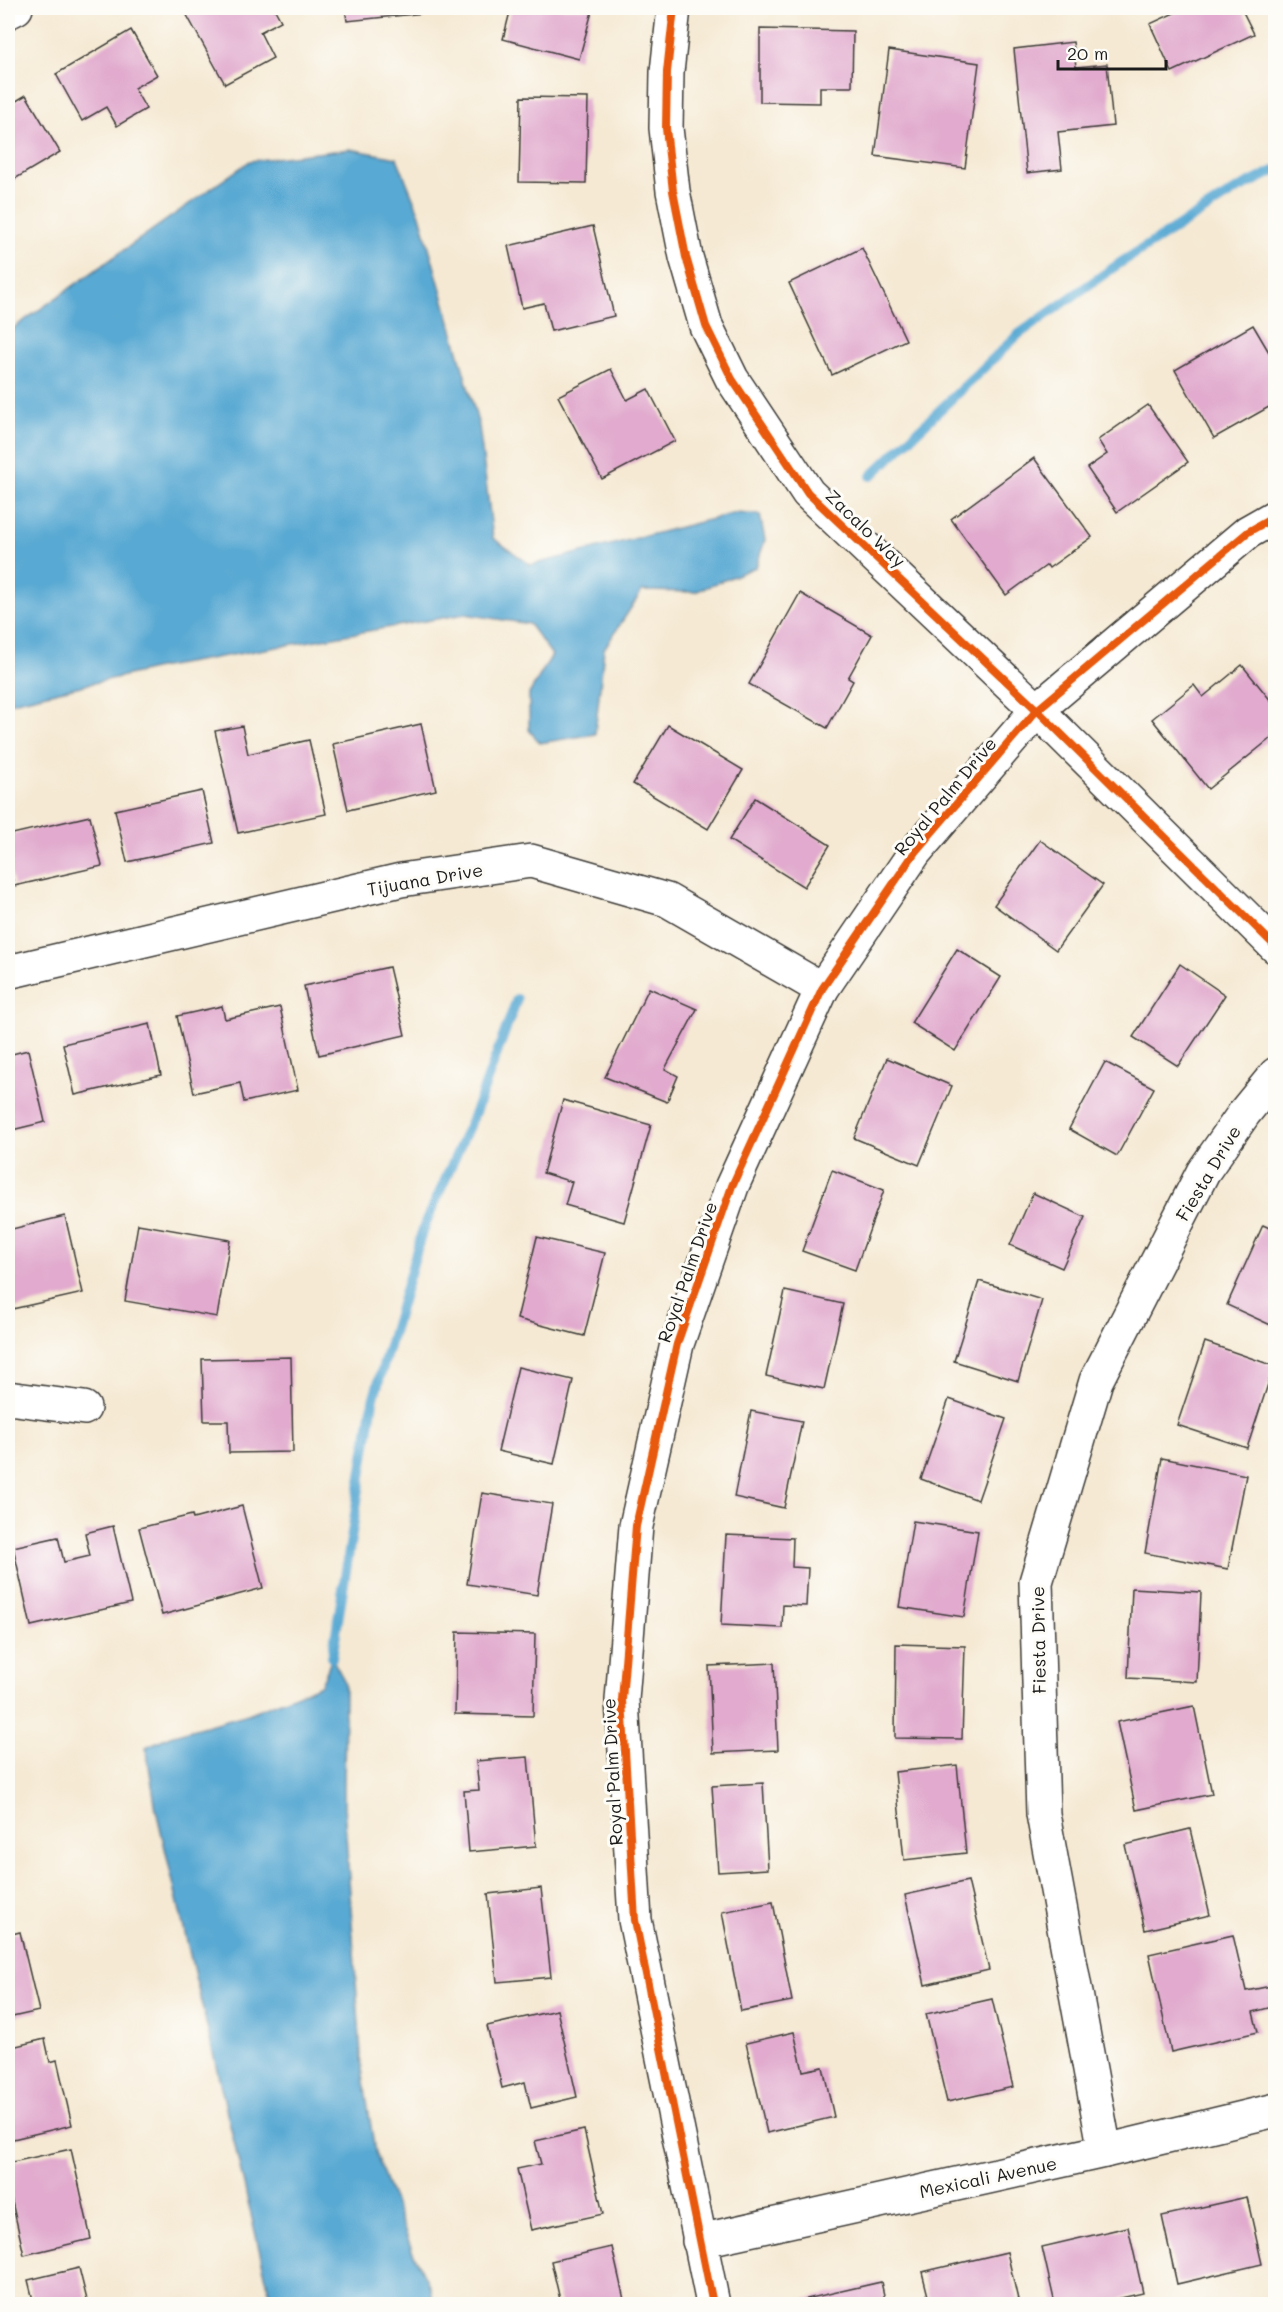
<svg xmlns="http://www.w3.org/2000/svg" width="1283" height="2312" font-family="Mali,sans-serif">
<rect width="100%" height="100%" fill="#fdfcf7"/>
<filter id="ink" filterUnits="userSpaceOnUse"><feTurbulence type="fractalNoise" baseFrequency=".0167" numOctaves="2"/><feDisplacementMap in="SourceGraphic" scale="12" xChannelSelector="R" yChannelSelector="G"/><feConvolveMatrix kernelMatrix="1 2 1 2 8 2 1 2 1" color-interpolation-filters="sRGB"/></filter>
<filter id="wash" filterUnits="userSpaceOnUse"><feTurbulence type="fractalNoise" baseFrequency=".008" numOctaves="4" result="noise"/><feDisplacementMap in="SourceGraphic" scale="24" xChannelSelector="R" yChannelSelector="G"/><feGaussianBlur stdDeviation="1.35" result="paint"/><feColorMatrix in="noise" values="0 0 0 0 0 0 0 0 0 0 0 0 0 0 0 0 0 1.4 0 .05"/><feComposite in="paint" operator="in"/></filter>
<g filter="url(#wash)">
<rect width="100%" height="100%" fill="#f5e9d3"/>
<!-- water -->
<g fill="#59a9d3" stroke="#3a6278" stroke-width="1.5">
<polygon points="350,149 397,158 420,215 479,426 493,538 531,565 736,513 760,515 765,540 756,567 695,592 642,591 604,649 595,734 540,743 529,730 529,694 552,655 529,624 465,614 158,668 8,703 8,332 250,161"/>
<polygon points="332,1658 345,1682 344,1805 362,2069 375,2152 412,2250 431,2289 434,2304 272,2304 156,1810 146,1747 170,1736 248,1714 321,1685"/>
</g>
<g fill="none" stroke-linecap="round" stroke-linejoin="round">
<!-- stream -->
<g stroke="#59a9d3" stroke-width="10">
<polyline points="871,476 1019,334 1120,263 1236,190 1276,170"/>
<polyline points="332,1658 373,1401 422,1232 476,1110 517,999"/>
</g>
</g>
<g id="blocks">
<!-- building -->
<g fill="#e1aace">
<polygon points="183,8 274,8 281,21 260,32 273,58 225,84"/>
<polygon points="345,8 434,8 434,12 347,21"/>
<polygon points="511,8 593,8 579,59 503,39"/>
<polygon points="1185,8 1241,8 1254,34 1172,72 1150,24"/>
<polygon points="760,29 853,31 852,87 820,87 820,103 760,102"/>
<polygon points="131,30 157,75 134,88 146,109 117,126 106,107 82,121 56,74"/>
<polygon points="1073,42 1076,67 1107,64 1113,126 1058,132 1062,169 1027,173 1014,49"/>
<polygon points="889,50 979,63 965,168 875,156"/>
<polygon points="26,95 60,152 8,183 8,106"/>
<polygon points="521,97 588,98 586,183 519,182"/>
<polygon points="593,226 614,316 551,331 544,303 522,308 508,246"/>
<polygon points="862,248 906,340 832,375 789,283"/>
<polygon points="1253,325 1276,364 1276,403 1214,438 1175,370"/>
<polygon points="611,369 627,400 648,389 675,441 602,479 558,396"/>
<polygon points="1148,405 1188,462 1117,512 1087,468 1107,454 1098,440"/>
<polygon points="1034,458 1092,537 1049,568 1047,565 1006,595 951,519"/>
<polygon points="800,593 872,635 848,678 853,681 827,728 749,684"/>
<polygon points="1242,665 1276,707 1276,734 1208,789 1152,719 1194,685 1203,697"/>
<polygon points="421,724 436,790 348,810 333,744"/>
<polygon points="668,725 743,770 708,829 633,784"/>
<polygon points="242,726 248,754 309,740 326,814 238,833 215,731"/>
<polygon points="202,791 214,843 127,862 115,810"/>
<polygon points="755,798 830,845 804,887 729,840"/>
<polygon points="90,816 102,866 14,886 8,860 8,835"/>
<polygon points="1040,840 1103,885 1056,950 994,905"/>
<polygon points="957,949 1001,977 955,1051 911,1023"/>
<polygon points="1180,964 1225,995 1178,1066 1133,1037"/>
<polygon points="389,967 405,1035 319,1055 304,986"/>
<polygon points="649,988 697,1009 665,1069 678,1076 667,1102 605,1077"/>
<polygon points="222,1006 225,1019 280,1007 298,1090 244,1102 240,1083 194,1093 177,1016"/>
<polygon points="150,1024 161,1075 75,1095 63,1044"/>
<polygon points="28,1050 45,1122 8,1131 8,1055"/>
<polygon points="887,1058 952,1086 919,1165 854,1138"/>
<polygon points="1105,1062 1154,1088 1117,1156 1069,1129"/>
<polygon points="563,1100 651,1125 624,1222 565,1205 572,1182 543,1173"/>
<polygon points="832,1170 884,1190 855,1270 802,1251"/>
<polygon points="1033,1193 1085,1217 1062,1268 1010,1245"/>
<polygon points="65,1216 83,1293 8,1310 8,1243 10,1242 8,1230"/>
<polygon points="138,1224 230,1240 217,1317 125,1301"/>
<polygon points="1263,1225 1276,1231 1275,1327 1227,1305"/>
<polygon points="537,1237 605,1253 584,1336 517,1319"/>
<polygon points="979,1281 1042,1300 1018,1381 954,1361"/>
<polygon points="785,1291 843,1304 824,1389 766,1376"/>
<polygon points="1205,1342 1274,1366 1247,1448 1177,1425"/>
<polygon points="291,1357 293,1452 229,1453 228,1421 204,1421 202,1359"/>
<polygon points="518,1367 573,1380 554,1464 498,1451"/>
<polygon points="949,1399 1006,1419 978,1500 921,1479"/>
<polygon points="751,1411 802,1421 784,1508 734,1497"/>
<polygon points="1162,1458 1246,1475 1228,1569 1145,1553"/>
<polygon points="482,1493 552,1504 537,1595 467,1584"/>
<polygon points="242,1506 263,1588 162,1615 139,1528 192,1515 193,1519"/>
<polygon points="913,1521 978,1531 964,1617 899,1607"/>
<polygon points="113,1526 131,1603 31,1626 13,1547 58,1537 64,1562 90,1556 85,1533"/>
<polygon points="726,1535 793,1538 792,1567 808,1568 806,1606 783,1605 782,1628 721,1625"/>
<polygon points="1132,1588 1201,1592 1197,1682 1128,1678"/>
<polygon points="457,1632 535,1634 533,1716 455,1714"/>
<polygon points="896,1644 965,1646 962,1739 895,1738"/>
<polygon points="774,1663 778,1750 713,1753 709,1666"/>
<polygon points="1194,1706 1212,1794 1136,1810 1117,1722"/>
<polygon points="528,1757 536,1846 469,1852 464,1791 479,1790 476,1761"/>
<polygon points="957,1765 966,1853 904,1860 895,1772"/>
<polygon points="763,1783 768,1869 718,1872 712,1786"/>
<polygon points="1190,1829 1210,1915 1145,1930 1125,1845"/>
<polygon points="968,1881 989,1970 925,1985 905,1895"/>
<polygon points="541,1888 551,1977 497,1982 488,1894"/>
<polygon points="773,1902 792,2001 741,2011 722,1912"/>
<polygon points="20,1932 39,2011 8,2018 8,1935"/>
<polygon points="1233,1935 1246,1991 1276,1985 1276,2006 1253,2012 1258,2032 1171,2052 1149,1954"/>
<polygon points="992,1999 1013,2087 947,2102 926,2014"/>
<polygon points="557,2010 577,2097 531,2108 525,2082 502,2088 487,2026"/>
<polygon points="794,2032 803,2071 823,2067 834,2117 767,2133 746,2043"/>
<polygon points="45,2039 50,2062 57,2060 72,2125 9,2140 8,2048"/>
<polygon points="584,2130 603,2214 531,2230 517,2169 541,2164 535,2141"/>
<polygon points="71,2149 91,2239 24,2255 8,2184 8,2163"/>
<polygon points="1247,2197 1262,2264 1177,2284 1162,2216"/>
<polygon points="1128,2227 1143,2293 1095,2304 1055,2304 1042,2247"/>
<polygon points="612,2247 625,2304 561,2304 551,2261"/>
<polygon points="1007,2252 1019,2304 930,2304 922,2272"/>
<polygon points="79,2268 88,2304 34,2304 28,2280"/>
<polygon points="881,2282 886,2304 793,2304 793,2302"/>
</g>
</g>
</g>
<g filter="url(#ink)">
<use href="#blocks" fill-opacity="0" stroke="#3d3b37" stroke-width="1.5"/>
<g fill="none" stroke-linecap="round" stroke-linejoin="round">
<defs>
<g id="minor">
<polyline points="674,8 667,72 666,128 673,191 686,257 706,326 732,379 808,493 1037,710 1276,947"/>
<polyline points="8,12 16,8"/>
<polyline points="8,972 401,880 531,861 667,900 822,989"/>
<polyline points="8,1398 84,1408"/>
<polyline points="1105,2151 1043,1814 1036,1582 1096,1381 1203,1172 1245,1112 1276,1074"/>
<polyline points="699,2241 1105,2151 1276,2110"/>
</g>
<polyline id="tertiary" points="713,2304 635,1920 622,1700 636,1526 677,1344 732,1186 822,989 915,852 1037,710 1248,532 1276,516"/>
</defs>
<!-- minor casing -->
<use href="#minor" stroke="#3d3b37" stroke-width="36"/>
<!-- tertiary casing -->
<use href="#tertiary" stroke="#3d3b37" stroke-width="36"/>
<!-- minor -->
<use href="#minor" stroke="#fff" stroke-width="33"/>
<!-- tertiary -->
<use href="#tertiary" stroke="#fff" stroke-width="33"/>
<defs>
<g id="cycleway">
<polyline points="674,8 667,72 666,128 673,191 686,257 706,326 732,379 808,493 1037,710 1276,947"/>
<polyline points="713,2304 635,1920 622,1700 636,1526 677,1344 732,1186 822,989 915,852 1037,710 1248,532 1276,516"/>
</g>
</defs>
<!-- cycleway casing -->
<use href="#cycleway" stroke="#fdfcf7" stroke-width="11"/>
<!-- cycleway -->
<use href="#cycleway" stroke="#e8590c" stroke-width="8"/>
</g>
</g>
<g text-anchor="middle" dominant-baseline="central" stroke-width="6" stroke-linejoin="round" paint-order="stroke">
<!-- street labels -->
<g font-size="18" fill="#1c1c1c" stroke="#fdfcf7">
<text transform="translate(866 528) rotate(44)">Zacalo Way</text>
<text transform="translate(945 796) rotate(-50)">Royal Palm Drive</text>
<text transform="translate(425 879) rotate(-10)">Tijuana Drive</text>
<text transform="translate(1208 1173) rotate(-59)">Fiesta Drive</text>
<text transform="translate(687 1272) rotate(-71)">Royal Palm Drive</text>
<text transform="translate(1038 1640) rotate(-91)">Fiesta Drive</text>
<text transform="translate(612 1772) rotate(-93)">Royal Palm Drive</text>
<text transform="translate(988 2177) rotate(-12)">Mexicali Avenue</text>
</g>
</g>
<!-- margin -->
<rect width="1283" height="2312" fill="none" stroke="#fdfcf7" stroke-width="30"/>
<!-- scale -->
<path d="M1058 60v9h108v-9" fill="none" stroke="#1c1c1c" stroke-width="3"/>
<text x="1067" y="60" font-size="18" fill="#1c1c1c" stroke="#fdfcf7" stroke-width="4.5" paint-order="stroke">20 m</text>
</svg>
